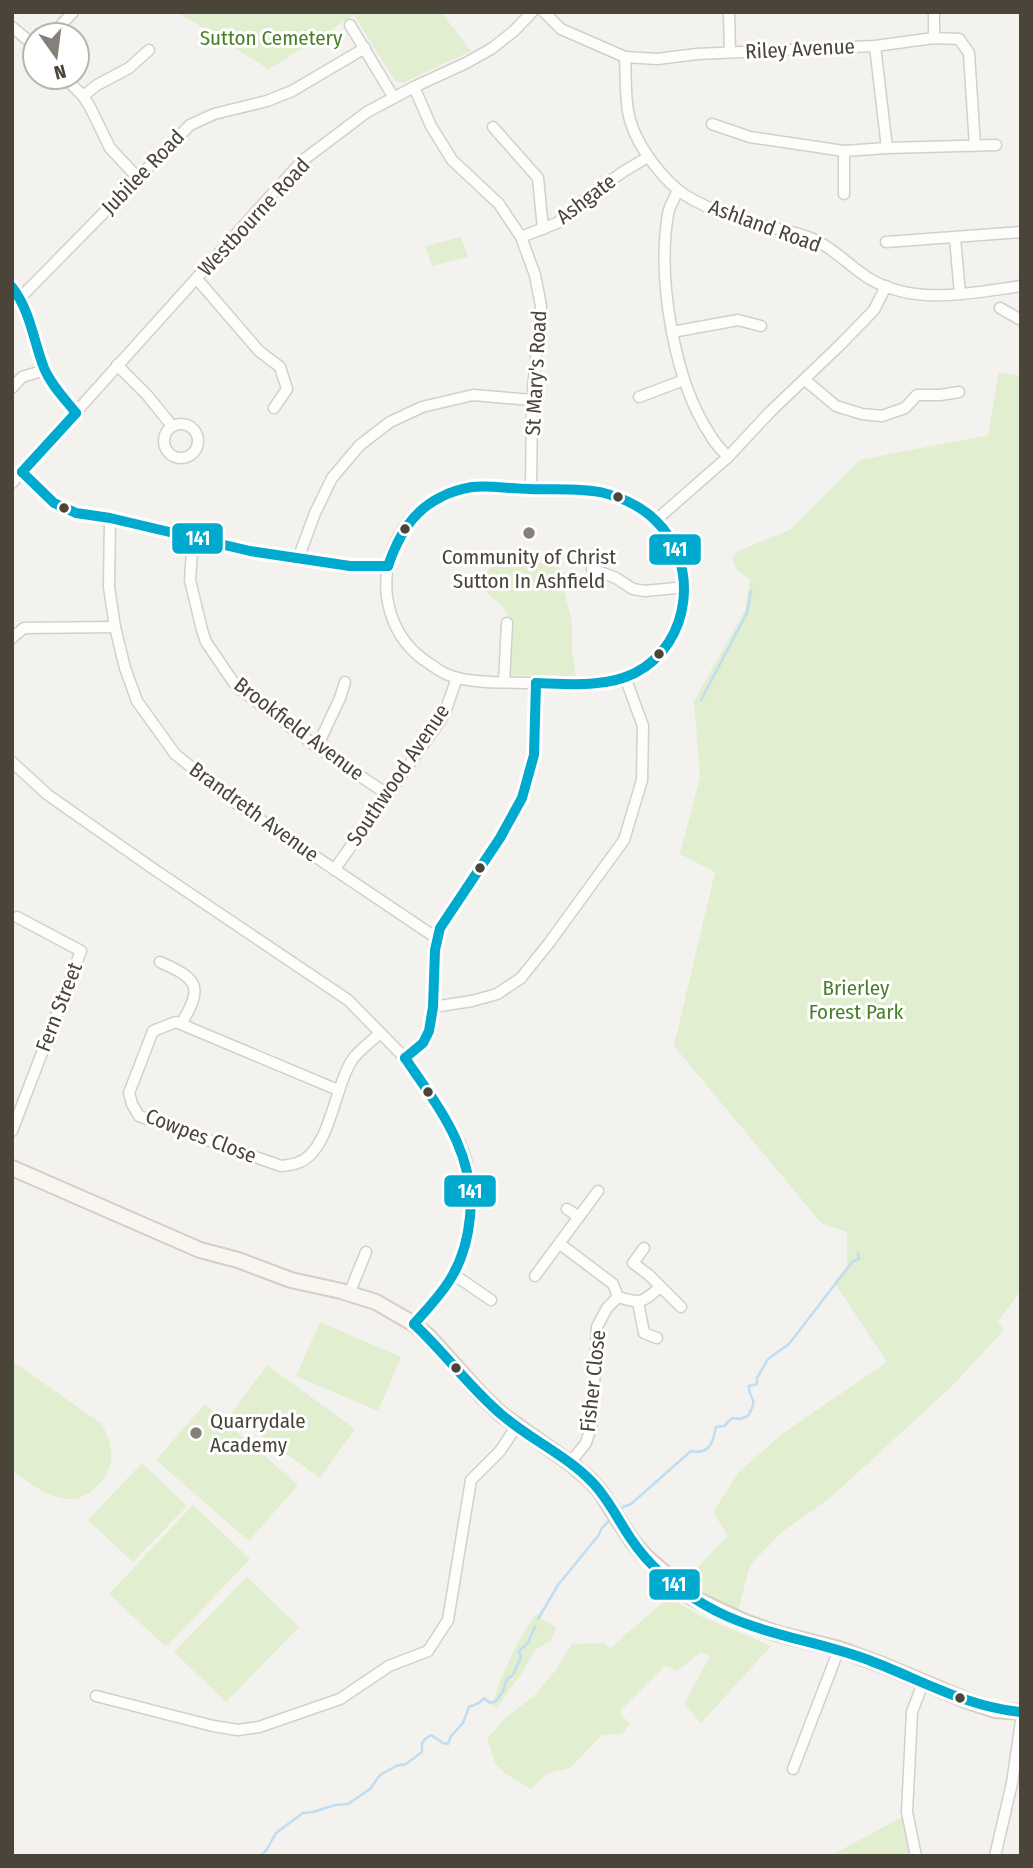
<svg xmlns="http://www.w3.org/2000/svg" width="1033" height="1868" font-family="'Fira Sans Condensed',sans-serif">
<rect width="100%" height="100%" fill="#f4f2ee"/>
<!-- green -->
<g fill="#e1eecf">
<polygon points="177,12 441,12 471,51 403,83 395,81 354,15 268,70 262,65"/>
<polygon points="461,237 468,257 432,266 425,246"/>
<polygon points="999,372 1021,376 1021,1290 998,1322 1004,1330 951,1387 830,1498 782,1532 750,1565 737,1615 707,1598 685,1580 728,1536 713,1512 739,1472 782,1434 887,1362 834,1282 847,1267 847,1232 822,1224 674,1046 715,872 680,854 700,777 694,701 745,610 750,580 736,569 732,557 738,551 790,530 860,460 988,435"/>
<path d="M502,560l53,4 12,11 -3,9v7l8,31v29l4,25 -65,-1 -2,-2c1,-19 8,-50 -6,-66 -9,-10 -21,-14 -25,-29z"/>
<polygon points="320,1322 401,1357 378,1411 296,1376"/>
<path d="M12,1361l90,63c12,24 15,44 -7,64 -8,8 -18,12 -30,11 -20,-3 -36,-17 -53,-28z"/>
<polygon points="267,1365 355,1429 320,1478 231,1414"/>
<polygon points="205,1404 298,1485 249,1541 156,1460"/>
<polygon points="142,1463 187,1506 133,1562 88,1520"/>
<polygon points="193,1505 250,1559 166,1647 109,1594"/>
<polygon points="247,1577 299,1627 226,1702 174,1652"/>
<polygon points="669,1597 698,1615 771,1646 701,1723 684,1704 710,1656 701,1652 677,1671 666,1665 619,1712 630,1724 622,1734 602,1735 570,1768 548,1773 531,1789 506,1774 496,1765 487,1739 504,1719 534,1696 555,1671 572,1644 604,1643 610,1648"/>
<path d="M536,1614l20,14 -5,13 -16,9 -12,21 -26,37 -5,-2c9,-32 25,-65 44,-92z"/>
<polygon points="902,1817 909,1856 832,1856 841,1850"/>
</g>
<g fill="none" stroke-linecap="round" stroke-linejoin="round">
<!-- stream -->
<g stroke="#c0ddf1" stroke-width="2.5">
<polyline points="701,700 747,613 751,591"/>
<path d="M619,1511l4,-4 8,-3 60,-53c19,4 22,-9 25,-24l8,-1 8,-8 8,1 8,-3c12,-22 0,-14 1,-30l8,-2v-6l11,-19 21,-15 64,-83 6,-2 -1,-6"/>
<polyline points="538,1619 558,1585 598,1536 602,1528 612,1518"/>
<polyline points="261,1856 267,1849 276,1833 303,1813 313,1812 335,1805 348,1804 370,1789 380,1775 396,1766 406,1764 422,1752 422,1743 425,1739 431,1735 443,1743 448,1744 451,1736 463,1723 469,1707 479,1703 484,1698 490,1703 496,1701 503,1691 507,1679 513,1675 521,1657 519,1651 528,1643 535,1626"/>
</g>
<defs>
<g id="minor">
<polyline points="544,12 561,29 625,57 657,59 697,54 875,46 934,38 959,39 969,53 975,146"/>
<polyline points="729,12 730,52"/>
<polyline points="934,12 934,38"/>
<polyline points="350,25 394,98"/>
<polyline points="12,27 35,46"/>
<polyline points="52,35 73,12"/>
<polyline points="875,46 887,148"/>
<path d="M625,57c1,18 0,36 3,54 4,28 29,61 50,79 20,16 55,27 78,34 19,5 39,7 57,15 21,9 37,28 57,40 46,27 101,14 151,7"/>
<polyline points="64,77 83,96 90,107 110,148 138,178"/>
<polyline points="414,87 431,126 452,160 499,204 521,237 535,275 541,306 532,400 531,489"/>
<polyline points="83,96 97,85 129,68 149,50"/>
<polyline points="712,124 750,137 844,151 887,148 996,145"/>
<polyline points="493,127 538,178 543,229"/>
<polyline points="844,151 844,194"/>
<path d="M678,190c-3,8 -9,16 -10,24 -11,65 6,168 43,222 4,8 11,14 17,21"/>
<polyline points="521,237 557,223 594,192 626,170 648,157"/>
<polyline points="955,238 960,294"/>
<polyline points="886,242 1021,232"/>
<polyline points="197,279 259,351 280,367 287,389 274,408"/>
<path d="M12,287c21,23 22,54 32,81 6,16 22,32 32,45"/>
<polyline points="21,297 190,125 214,114 267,101 292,91 365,48"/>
<polyline points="1000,308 1021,320"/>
<polyline points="672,332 738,320 761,326"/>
<polyline points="117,365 147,395 172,426"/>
<polyline points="805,380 836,406 862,414 882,416 905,408 917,395 940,395 959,392"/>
<polyline points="12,388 22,377 45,370"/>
<polyline points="639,397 684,380"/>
<circle cx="181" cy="441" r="17"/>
<polyline points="22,472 54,503 76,513 110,518 250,551 350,566 388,566"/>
<polyline points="12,483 302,161 367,112 414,87 466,63 491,49 514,31 532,12"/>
<path d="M473,487l127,5c10,2 20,4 30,9 34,17 59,56 55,95 -3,28 -16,56 -40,72 -32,20 -72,17 -108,15 -26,-1 -54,1 -79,-5 -11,-2 -20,-8 -28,-14 -40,-25 -53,-73 -37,-116 13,-35 45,-55 80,-61z"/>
<polyline points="110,518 109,587 115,627 125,668 137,701 175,754 237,804 438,939"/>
<polyline points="656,520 728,457 770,412 840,345 874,310 886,286"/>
<polyline points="193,537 190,580 202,630 206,642 236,686 317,747 387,794"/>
<polyline points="298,559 315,513 332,478 360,445 390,422 422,407 473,395 532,400"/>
<polyline points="592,569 616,578 633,589 645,591 686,587"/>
<polyline points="12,638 24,628 115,627"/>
<polyline points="504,682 507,623"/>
<polyline points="317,747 340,698 345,682"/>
<polyline points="12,762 48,795 155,870 348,1000 405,1058 460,1143 466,1159 472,1190 472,1206 469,1231 460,1260 449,1282 414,1324"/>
<polyline points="334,870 440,721 446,709 457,678"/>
<path d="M160,962c38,17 44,24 21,62"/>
<polyline points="433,1007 472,1001 497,994 521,978 549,943 624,840 642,780 643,726 625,677"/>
<polyline points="405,1058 423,1043 429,1031 433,1007 435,950 440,928 500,838 522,798 534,755 536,683"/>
<path d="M338,1090l-162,-68 -23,9 -24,62 3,11 7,12 142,50c5,-1 11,-1 16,-3 33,-10 37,-76 55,-103 7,-10 19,-18 28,-27"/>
<polyline points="12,1131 81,951 17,917"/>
<polyline points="567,1209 579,1217"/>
<polyline points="560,1244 613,1284 618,1297 607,1308 597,1327 592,1424 586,1443 570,1463"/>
<polyline points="644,1248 633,1263 649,1275 681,1307"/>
<polyline points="453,1274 491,1300"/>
<polyline points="535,1276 598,1191"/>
<polyline points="349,1294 366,1252"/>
<path d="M618,1297c23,7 24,6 42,-10"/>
<polyline points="638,1302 644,1333 657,1338"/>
<polyline points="96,1696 213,1726 238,1730 259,1727 340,1699 389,1666 428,1651 448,1620 471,1480 500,1451 516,1427"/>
<polyline points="793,1769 839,1649"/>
<polyline points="916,1856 907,1812 912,1712 923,1683"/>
<polyline points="995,1856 1012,1783 1021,1721"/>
</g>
<polyline id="secondary" points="12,1168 200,1250 238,1260 291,1280 341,1291 376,1302 414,1324 429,1337 482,1396 502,1415 570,1463 590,1480 600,1491 632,1541 645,1556 693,1598 745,1622 779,1634 839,1649 885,1666 968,1701 995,1710 1021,1712"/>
</defs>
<!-- minor casing -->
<use href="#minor" stroke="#d2d0cb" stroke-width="13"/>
<!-- secondary casing -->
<use href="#secondary" stroke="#d3cfc5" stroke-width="18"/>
<!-- minor -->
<use href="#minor" stroke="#fdfdfc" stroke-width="10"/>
<!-- secondary -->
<use href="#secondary" stroke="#f7f6f1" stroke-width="14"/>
<defs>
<g id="bus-1">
<path d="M12,287c19,25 21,53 32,81 7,17 21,31 32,45"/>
<polyline points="22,472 54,503 76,513 110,518 250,551 350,566 388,566"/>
<polyline points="22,472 76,413"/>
<path d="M388,566c10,-29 24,-55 53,-69 9,-5 20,-8 31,-10 18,-2 39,2 58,2 22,1 54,-1 74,4 19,5 37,13 51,27 45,42 37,124 -20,153 -30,15 -67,11 -99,10"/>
<polyline points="405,1058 423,1043 429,1031 433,1007 435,950 440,928 500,838 522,798 534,755 536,683"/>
<path d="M405,1058c34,50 71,95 65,159 -2,22 -8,43 -19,61 -10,17 -24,31 -37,46"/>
<path d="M414,1324c31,29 56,64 88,91 29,25 64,40 90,67 16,16 26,38 39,57 18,27 46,50 74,66 51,30 112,35 166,56 50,19 96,46 150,51"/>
</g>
</defs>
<!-- bus-1 casing -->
<use href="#bus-1" stroke="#fff" stroke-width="16"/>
<!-- bus-1 -->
<use href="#bus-1" stroke="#00a9ce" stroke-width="10"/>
</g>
<!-- markers -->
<g fill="#4b4439" stroke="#fff" stroke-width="2.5">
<circle cx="618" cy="497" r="6"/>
<circle cx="64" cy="508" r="6"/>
<circle cx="405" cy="529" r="6"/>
<circle cx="659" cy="654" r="6"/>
<circle cx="480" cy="868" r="6"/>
<circle cx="428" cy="1092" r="6"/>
<circle cx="456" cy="1368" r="6"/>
<circle cx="960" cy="1698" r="6"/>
</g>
<g fill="#868178" stroke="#fff" stroke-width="2.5">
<circle cx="529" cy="533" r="7"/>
<circle cx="196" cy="1433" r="7"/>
</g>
<g text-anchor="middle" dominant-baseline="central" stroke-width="6" stroke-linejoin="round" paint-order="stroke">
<!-- park labels -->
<g font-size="21" fill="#4a7f2a" stroke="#fff">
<text x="271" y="38">Sutton Cemetery</text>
<text x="856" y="988">Brierley<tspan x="856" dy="24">Forest Park</tspan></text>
</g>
<!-- street labels -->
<g font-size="21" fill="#4b4439" stroke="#fff">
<text transform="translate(800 49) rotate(-3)">Riley Avenue</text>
<text transform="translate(143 172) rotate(-46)">Jubilee Road</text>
<text transform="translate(586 199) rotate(-37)">Ashgate</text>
<text transform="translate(254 217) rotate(-47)">Westbourne Road</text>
<text transform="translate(765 226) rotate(20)">Ashland Road</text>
<text transform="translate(536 373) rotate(-87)">St Mary's Road</text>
<text transform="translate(299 729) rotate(37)">Brookfield Avenue</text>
<text transform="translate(398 775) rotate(-56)">Southwood Avenue</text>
<text transform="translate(254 812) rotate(36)">Brandreth Avenue</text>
<text transform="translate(59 1007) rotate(-69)">Fern Street</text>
<text transform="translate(201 1136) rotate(21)">Cowpes Close</text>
<text transform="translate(593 1381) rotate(-84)">Fisher Close</text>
</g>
<!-- poi labels -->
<g font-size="21" fill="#4b4439" stroke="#fff">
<text x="529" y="557">Community of Christ<tspan x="529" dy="24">Sutton In Ashfield</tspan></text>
<text x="210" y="1421" text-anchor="start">Quarrydale<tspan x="210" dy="24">Academy</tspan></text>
</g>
</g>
<g stroke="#fff" stroke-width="2.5">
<rect x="171" y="522" width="53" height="33" rx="7" fill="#00a9ce"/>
<rect x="648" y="533" width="54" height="33" rx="7" fill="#00a9ce"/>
<rect x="443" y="1174" width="54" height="34" rx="7" fill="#00a9ce"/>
<rect x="648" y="1568" width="53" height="33" rx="7" fill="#00a9ce"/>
</g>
<g font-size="19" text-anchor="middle" font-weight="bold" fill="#fff">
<text x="198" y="545">141</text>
<text x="675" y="556">141</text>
<text x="470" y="1198">141</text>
<text x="674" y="1591">141</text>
</g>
<!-- border -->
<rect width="1033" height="1868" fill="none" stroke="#4b4439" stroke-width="28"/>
<!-- north arrow -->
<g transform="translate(56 56) rotate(166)"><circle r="33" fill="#ffffff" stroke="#b7b4b0" stroke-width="2"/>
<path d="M0-5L12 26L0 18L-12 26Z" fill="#868178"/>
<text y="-10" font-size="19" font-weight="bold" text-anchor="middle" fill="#4b4439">N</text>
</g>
</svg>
